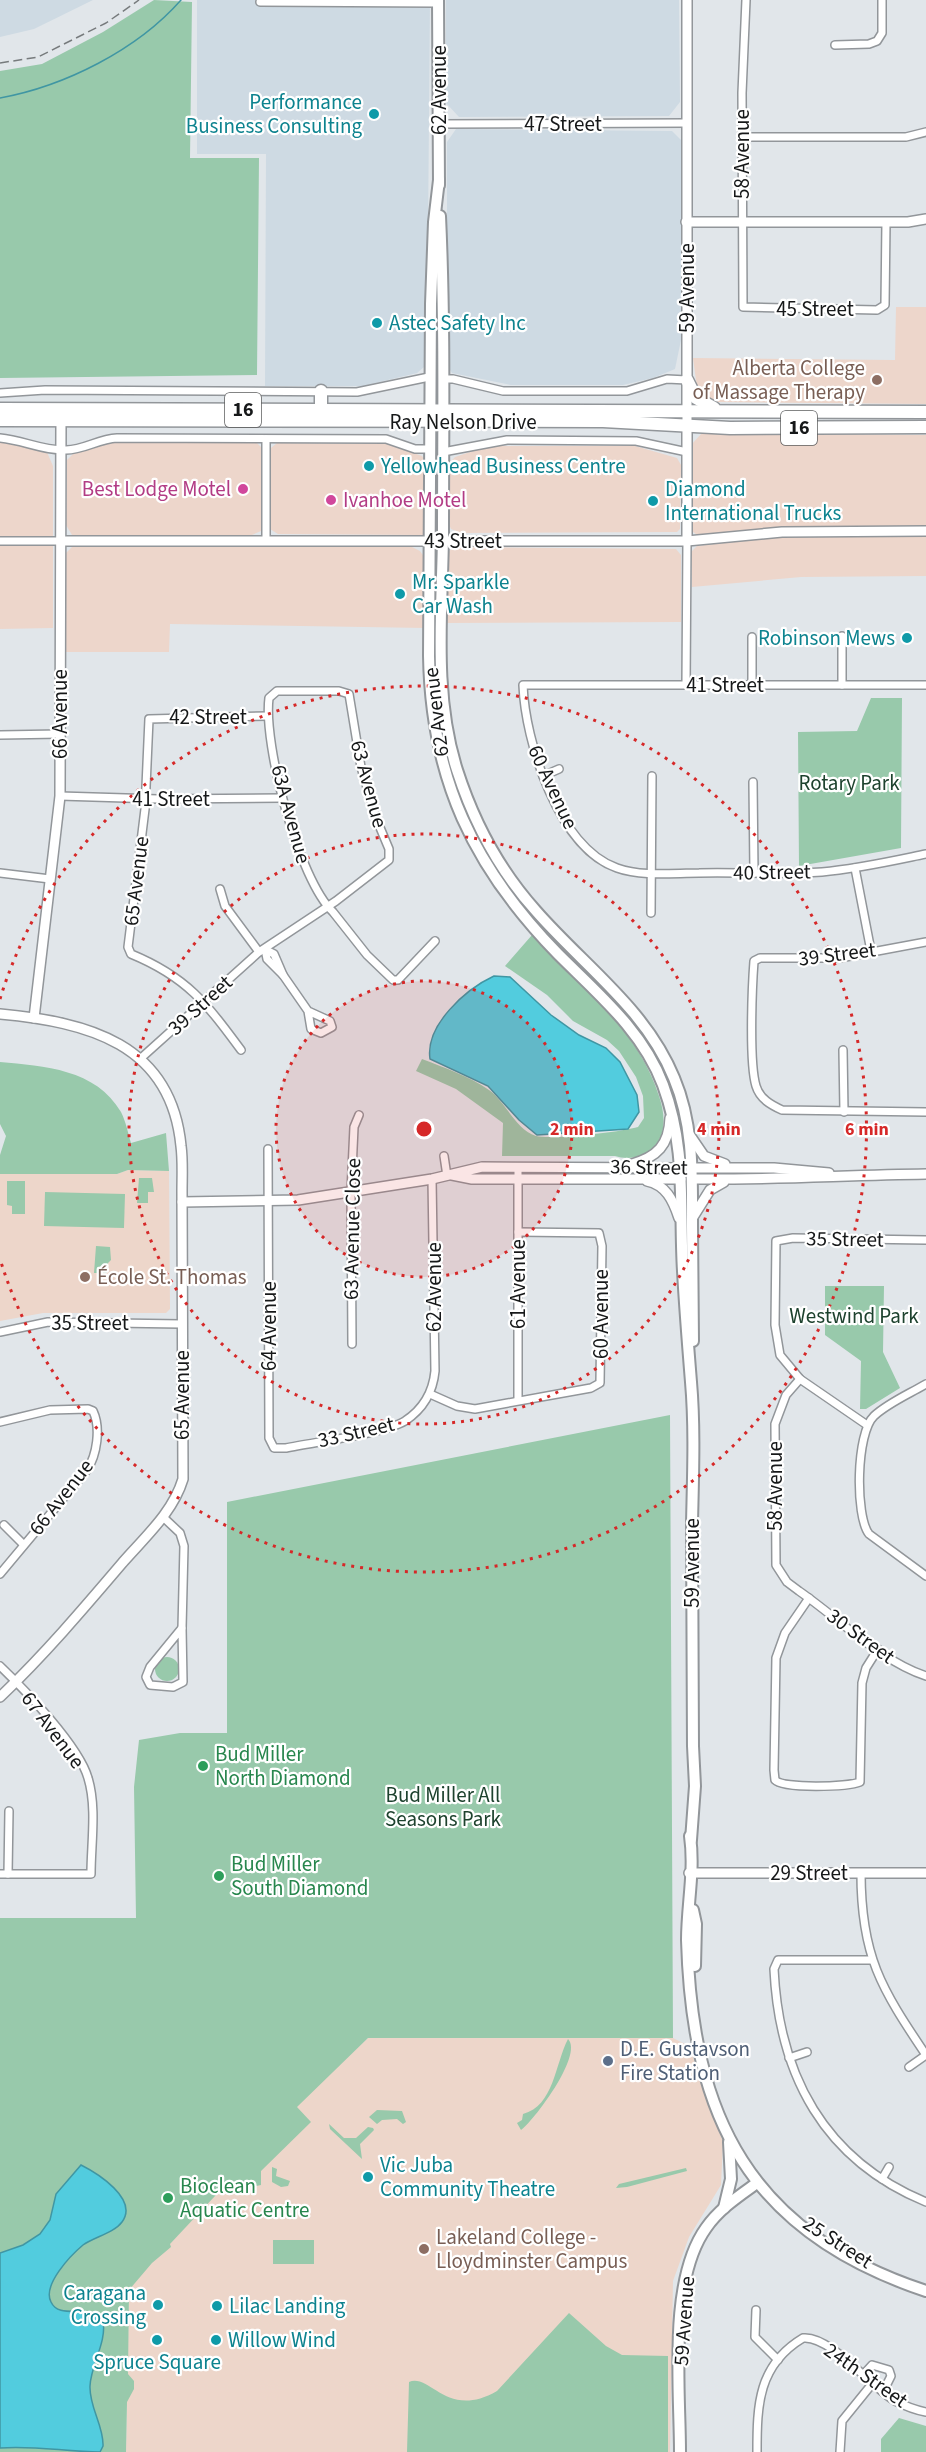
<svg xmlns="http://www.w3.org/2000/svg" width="926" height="2452" font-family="'Source Sans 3',sans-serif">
<rect width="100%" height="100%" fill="#e1e6ea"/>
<!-- commercial -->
<g fill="#edd6cb">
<polygon points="896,307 926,307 926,404 715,402 698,395 693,358 895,360"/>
<polygon points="702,433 926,435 926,527 790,527 699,536 693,532 691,525 691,445"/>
<polygon points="107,440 257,443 262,448 261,531 252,535 72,535 66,525 67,460 73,454"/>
<polygon points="0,442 24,444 46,450 53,466 53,628 0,629"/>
<polygon points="277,443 388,444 422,456 427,464 428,530 423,535 278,534 270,529 271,448"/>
<polygon points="488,446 635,446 677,458 681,465 680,529 677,532 461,533 451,529 447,520 447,466 455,457"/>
<polygon points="827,535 926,536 926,576 801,577 692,587 691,552 697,546 766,538"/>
<polygon points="410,546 420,551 425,558 426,628 170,624 169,652 65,652 66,553 72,547"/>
<polygon points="453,547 676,549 681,555 681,622 444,623 446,555"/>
</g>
<!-- built -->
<g fill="#cedae3">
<polygon points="0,0 93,0 34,29 0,37"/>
<polygon points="197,0 430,0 427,352 424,367 417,373 363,386 265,386 266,154 197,154"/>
<polygon points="446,0 679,0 680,102 669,116 459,117 446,103"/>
<polygon points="456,129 672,131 681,140 681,340 675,369 653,378 623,385 511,385 452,373 447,365 447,142"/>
</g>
<!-- education -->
<g fill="#edd6ca">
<polygon points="128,1170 169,1171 170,1309 166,1313 43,1313 0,1321 0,1174 117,1174"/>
<polygon points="368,2038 673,2038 689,2046 723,2142 721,2185 689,2237 673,2281 670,2452 126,2452 129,2287 317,2085"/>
</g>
<!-- green -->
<g fill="#98c9ab">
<polygon points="154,0 192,2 190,158 259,158 257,375 0,378 0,71 42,64 103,32"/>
<polygon points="871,698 902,698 901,848 799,866 798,732 857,731"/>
<path d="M532,935c49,52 105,92 127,161 6,18 8,38 -6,52 -9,10 -26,12 -38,8h-113l1,-33 -47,-34 -40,-18 6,-12c23,9 47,17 67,31 17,12 26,39 47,46 16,4 85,-4 102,-9l6,-9 -1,-22 -7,-19 -17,-26 -12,-11 -34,-19 -26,-26 -42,-29z"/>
<path d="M0,1062c44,4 96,7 121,50 5,10 7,21 10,31l35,-10 3,38 -41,-1 -11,4h-117v-19l6,-19 -6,-12z"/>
<polygon points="139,1178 152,1178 154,1192 148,1192 148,1203 137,1203"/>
<polygon points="7,1181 25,1181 25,1214 12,1214 12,1206 7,1205"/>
<polygon points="45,1192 125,1194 124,1228 44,1226"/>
<polygon points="96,1246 110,1247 111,1260 108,1263 107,1273 94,1273"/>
<polygon points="825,1286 884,1286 883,1352 900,1388 866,1409 860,1409 861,1361 825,1335"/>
<path d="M670,1415l3,623h-305l-71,69 14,15 -50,49v14c-12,3 -21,3 -31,-5l-60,64 1,3 -19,16 -23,27 -1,84 6,7v8l-7,13 -1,50h-126v-534h136l-2,-131 5,-47 41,-7h47v-231z"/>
<circle cx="167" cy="1669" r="12"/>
<path d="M568,2039c16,16 -36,84 -47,91l-4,-7 5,-3 1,-6c31,-8 32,-50 45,-75z"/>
<polygon points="377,2110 402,2111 406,2122 403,2124 397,2119 382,2120 377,2124 369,2117"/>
<polygon points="329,2124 344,2138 356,2138 368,2127 373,2128 374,2130 360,2144 362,2159 330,2129"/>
<polygon points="272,2167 277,2169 276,2176 290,2181 288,2186 281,2187 272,2182"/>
<polygon points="686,2168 687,2171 627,2187 616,2188 619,2184"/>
<rect x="273" y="2240" width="41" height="24"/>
<path d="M569,2313l37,33 16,9 46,1v96h-261l2,-70c21,-9 38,38 88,9z"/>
<polygon points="899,2418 926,2426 926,2452 881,2452 881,2439"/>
</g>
<!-- water -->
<g fill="#52ccde" stroke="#4096a3" stroke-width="1.5">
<path d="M494,976l16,1 41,38 28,20 27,13 14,14 17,33 2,17 -11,17 -91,6 -18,-15 -31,-34 -58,-27c-5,-34 36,-70 64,-83z"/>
<path d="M81,2165c16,8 58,34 41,57 -8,11 -28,15 -39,23 -12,10 -41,40 -32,57 9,19 38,0 52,19 4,21 -12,43 -13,65 -1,21 14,40 13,60l-3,6c-34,0 -66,-7 -100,-4v-195l23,-8 17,-11 10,-14 6,-26z"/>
</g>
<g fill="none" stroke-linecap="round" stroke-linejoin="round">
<!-- stream -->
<path stroke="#4096a3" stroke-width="1.5" d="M0,98c65,-12 137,-48 181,-98"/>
<defs>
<g id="minor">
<polyline points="746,0 742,93 743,307 877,310 885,305 886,222"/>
<polyline points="260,2 438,3"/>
<polyline points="835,45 869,44 877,41 882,33 882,0"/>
<polyline points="439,124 686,123"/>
<polyline points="742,137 906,137 926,132"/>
<polyline points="443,379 453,379 503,391 627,391 667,379 687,380"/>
<polyline points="0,393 45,390 357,392 429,377"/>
<path d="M0,438c23,2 43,13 66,12 18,0 32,-11 51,-12l269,1 29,10h16"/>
<polyline points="443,452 507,440 636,441 687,452"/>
<polyline points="0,541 60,541"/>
<polyline points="266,541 266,439"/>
<polyline points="842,636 842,685"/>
<polyline points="752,637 752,685"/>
<polyline points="686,685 687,541"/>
<path d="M926,685h-403c2,56 35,163 94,183 25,9 56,5 82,5 41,-1 82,2 123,-1 35,-3 70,-11 104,-18"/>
<polyline points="0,735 60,734"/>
<polyline points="543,776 559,769"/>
<polyline points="753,782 754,873"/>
<polyline points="60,796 158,799 282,798"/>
<polyline points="855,868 871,951"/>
<polyline points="0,873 50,879"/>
<polyline points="220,889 225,906 259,952"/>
<polyline points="651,913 652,776"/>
<path d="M926,942l-86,16h-80l-6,3c-2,27 -5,102 2,125 4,13 15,19 26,24l144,2"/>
<polyline points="265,949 267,959 283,975"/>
<polyline points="266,950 274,954 283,975 308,1011 311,1029 321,1033 332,1027 330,1021 308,1011"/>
<path d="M241,1050c-34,-46 -54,-73 -110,-96l-3,-7 17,-138 4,-90 119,-3"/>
<polyline points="843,1050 844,1112"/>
<path d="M140,1059l119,-107 68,-45 9,-6 53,-41v-11l-13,-31 -15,-51 -12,-73 -10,-3h-62l-8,7c-6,47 30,182 64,214l34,43 26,25h5l37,-39"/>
<path d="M268,1149l1,289 5,10h12c28,-6 97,-14 119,-27 18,-12 28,-29 30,-50l-3,-192"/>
<polyline points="444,1156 447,1176"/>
<polyline points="0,1332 48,1322 181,1324"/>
<polyline points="352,1344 351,1192 354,1127 359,1115"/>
<path d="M800,1379l-14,16 -11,29 1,141 11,17 12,9c39,27 83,71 127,85"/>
<path d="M926,1384c-17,10 -38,19 -52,32 -18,17 -19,100 -5,118l57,42"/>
<polyline points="430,1394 457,1406 475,1409 591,1388 600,1383 602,1246 599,1233 518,1232"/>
<polyline points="518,1400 518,1167"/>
<path d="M0,1422l50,-12 38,-1 5,2c8,17 4,44 -6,59l-87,104"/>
<polyline points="867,1425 800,1379 780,1355 775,1325 776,1241 793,1238 926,1240"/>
<polyline points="163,1517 180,1533 184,1546 182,1628"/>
<polyline points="4,1525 23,1544"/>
<path d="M809,1598l-24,35 -9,25 -2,112 1,10c8,9 73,7 85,2l2,-99 4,-15 12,-19"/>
<polygon points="182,1628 183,1682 173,1687 150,1685 146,1677 150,1667"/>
<path d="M0,1666c25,24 79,80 88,112 9,29 3,66 3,96h-91"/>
<path d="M861,1873c0,83 20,115 65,182"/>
<polyline points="8,1874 9,1811"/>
<path d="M872,1960h-94l-4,9c5,106 50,191 152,233"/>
<polyline points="789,2058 807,2052"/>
<polyline points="909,2067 926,2055"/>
<polyline points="882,2179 889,2167"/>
<polyline points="756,2310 755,2337 778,2360"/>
<polyline points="863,2375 872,2365 889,2370 891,2376 883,2392"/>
<path d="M757,2452c0,-47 1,-87 46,-114 27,-3 68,49 92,63 10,5 20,9 31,11"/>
<polyline points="840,2452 842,2421 872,2384"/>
</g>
<g id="tertiary">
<polyline points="686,222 908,222 926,219"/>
<polyline points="60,541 687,541 782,532 926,531"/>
<polyline points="687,541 687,0"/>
<path d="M0,1014c87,8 171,29 181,132 2,15 1,31 1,46l1,287c-10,33 -37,57 -59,82 -40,47 -79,93 -124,136"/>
<polyline points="34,1018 60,796 61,416"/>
<polyline points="689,1134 704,1156 725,1164"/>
<path d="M632,1164c25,-7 37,-19 38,-46"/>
<polyline points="692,1168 774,1168 829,1173"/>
<polyline points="452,1175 472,1179 681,1179"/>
<path d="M692,1179c78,1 156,-4 234,-5"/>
<path d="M647,1181c19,4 26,19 32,37"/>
<polyline points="182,1202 298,1200 432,1179 482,1167 681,1168"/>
<polyline points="693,1217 710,1190 724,1182"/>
<polyline points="689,1873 926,1873"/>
</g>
<g id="secondary">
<polyline points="438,0 439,185"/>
<path d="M439,180l-5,42 -3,82 -2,352c2,122 44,211 129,298 40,40 85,77 105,131 24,65 16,119 20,186 2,37 5,74 8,111 4,46 2,94 1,141 0,74 0,148 1,223l2,40 -4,54"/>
<path d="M440,216c5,107 3,214 3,320 -1,78 -10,159 14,234 17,53 42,100 79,141 48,55 110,98 138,167 20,47 18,98 18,148 0,39 1,77 1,115"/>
<path d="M690,1836c5,35 -3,69 -3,104 5,178 63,293 239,351"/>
<polyline points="693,1910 696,1924 695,1966"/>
<polyline points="724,2208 731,2179 729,2142"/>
<path d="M680,2452c0,-65 -12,-171 26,-224 13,-19 33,-32 51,-45"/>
</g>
<g id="trunk">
<polyline points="687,380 696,398 714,408"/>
<polyline points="0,409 926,412"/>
<polyline points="321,409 321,391"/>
<polyline points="0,420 603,421 730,428 926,427"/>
</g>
</defs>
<!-- minor casing -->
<use href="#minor" stroke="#92969a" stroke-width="10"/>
<!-- tertiary casing -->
<use href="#tertiary" stroke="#92969a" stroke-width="12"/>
<!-- secondary casing -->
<use href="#secondary" stroke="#92969a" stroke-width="14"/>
<!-- trunk casing -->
<use href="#trunk" stroke="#92969a" stroke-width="15"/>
<!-- minor -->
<use href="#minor" stroke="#fff" stroke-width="7"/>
<!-- tertiary -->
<use href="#tertiary" stroke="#fff" stroke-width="9"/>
<!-- secondary -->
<use href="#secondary" stroke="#fff" stroke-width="10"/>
<!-- trunk -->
<use href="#trunk" stroke="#fff" stroke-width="12"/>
<!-- rail -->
<polyline stroke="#777b7d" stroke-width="1.5" stroke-dasharray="9 4.5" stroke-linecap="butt" points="0,63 38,57 106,23 139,0"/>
</g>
<!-- distance rings -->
<circle cx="424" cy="1129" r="148" fill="#d62828" fill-opacity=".12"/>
<g fill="none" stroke="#d62828" stroke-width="3" stroke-dasharray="3 6">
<circle cx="424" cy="1129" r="148"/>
<circle cx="424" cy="1129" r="295"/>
<path d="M0 999A443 443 0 1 1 0 1259"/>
</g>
<!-- markers -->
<g fill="#0f9aa8" stroke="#fff" stroke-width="2">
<circle cx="374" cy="114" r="6"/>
<circle cx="377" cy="323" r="6"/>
<circle cx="369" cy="466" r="6"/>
<circle cx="653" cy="501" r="6"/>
<circle cx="400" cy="594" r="6"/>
<circle cx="907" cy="638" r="6"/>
<circle cx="368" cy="2177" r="6"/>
<circle cx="158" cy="2305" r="6"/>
<circle cx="217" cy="2306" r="6"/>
<circle cx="157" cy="2340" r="6"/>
<circle cx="216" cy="2340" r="6"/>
</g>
<g fill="#8d6e63" stroke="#fff" stroke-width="2">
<circle cx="877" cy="380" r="6"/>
<circle cx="85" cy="1277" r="6"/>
<circle cx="424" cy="2249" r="6"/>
</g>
<g fill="#d1479c" stroke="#fff" stroke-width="2">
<circle cx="243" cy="489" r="6"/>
<circle cx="331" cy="500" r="6"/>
</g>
<g fill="#2e9e5b" stroke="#fff" stroke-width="2">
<circle cx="203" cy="1766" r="6"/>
<circle cx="219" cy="1876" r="6"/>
<circle cx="168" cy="2198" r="6"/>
</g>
<circle fill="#5c6f8a" stroke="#fff" stroke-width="2" cx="608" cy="2061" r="6"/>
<g text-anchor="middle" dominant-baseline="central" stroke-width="4.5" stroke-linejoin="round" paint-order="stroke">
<!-- shield labels -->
<g fill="#fff" stroke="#5c5d5e" stroke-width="1.5">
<rect x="225" y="393" width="36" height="34" rx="4.5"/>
<rect x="781" y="411" width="36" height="34" rx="4.5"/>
</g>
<g font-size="20" font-weight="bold" fill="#161819">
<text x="243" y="410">16</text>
<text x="799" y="428">16</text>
</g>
<!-- street labels -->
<g font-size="21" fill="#161819" stroke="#fff">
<text transform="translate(439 90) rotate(-90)">62 Avenue</text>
<text x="563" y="124">47 Street</text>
<text transform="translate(742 154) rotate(-90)">58 Avenue</text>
<text transform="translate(687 288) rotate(-90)">59 Avenue</text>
<text x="815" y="309">45 Street</text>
<text x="463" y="422">Ray Nelson Drive</text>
<text x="463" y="541">43 Street</text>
<text x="725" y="685">41 Street</text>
<text transform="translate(436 712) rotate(-97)">62 Avenue</text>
<text transform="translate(60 714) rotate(-90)">66 Avenue</text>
<text x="208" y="717">42 Street</text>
<text transform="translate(369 784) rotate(75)">63 Avenue</text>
<text transform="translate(553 787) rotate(65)">60 Avenue</text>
<text x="171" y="799">41 Street</text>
<text transform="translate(291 814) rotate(75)">63A Avenue</text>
<text transform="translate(772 872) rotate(-1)">40 Street</text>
<text transform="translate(136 881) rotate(-83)">65 Avenue</text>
<text transform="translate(837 954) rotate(-7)">39 Street</text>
<text transform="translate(200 1005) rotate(-42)">39 Street</text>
<text transform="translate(649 1167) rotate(1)">36 Street</text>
<text transform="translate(352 1229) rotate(-89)">63 Avenue Close</text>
<text transform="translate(845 1239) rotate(1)">35 Street</text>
<text transform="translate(518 1284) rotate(-90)">61 Avenue</text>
<text transform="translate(434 1287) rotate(-90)">62 Avenue</text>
<text transform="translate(601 1314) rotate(-90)">60 Avenue</text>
<text x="90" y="1323">35 Street</text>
<text transform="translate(269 1326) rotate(-90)">64 Avenue</text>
<text transform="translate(182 1395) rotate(-90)">65 Avenue</text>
<text transform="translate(356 1432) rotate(-13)">33 Street</text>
<text transform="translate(775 1486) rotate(-90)">58 Avenue</text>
<text transform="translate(61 1497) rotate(-52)">66 Avenue</text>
<text transform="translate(692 1563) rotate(-90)">59 Avenue</text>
<text transform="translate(861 1636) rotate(36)">30 Street</text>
<text transform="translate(53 1730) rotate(53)">67 Avenue</text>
<text x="809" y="1873">29 Street</text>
<text transform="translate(838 2242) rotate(33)">25 Street</text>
<text transform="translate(684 2321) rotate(-86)">59 Avenue</text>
<text transform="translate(866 2375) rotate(35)">24th Street</text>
</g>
<!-- culture labels -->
<g font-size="21" fill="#0d838f" stroke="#fff" text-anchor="start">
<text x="362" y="102" text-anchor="end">Performance<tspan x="362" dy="24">Business Consulting</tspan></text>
<text x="389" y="323">Astec Safety Inc</text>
<text x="381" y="466">Yellowhead Business Centre</text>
<text x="665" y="489">Diamond<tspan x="665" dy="24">International Trucks</tspan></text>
<text x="412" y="582">Mr. Sparkle<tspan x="412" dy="24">Car Wash</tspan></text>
<text x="895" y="638" text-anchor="end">Robinson Mews</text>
<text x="380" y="2165">Vic Juba<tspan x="380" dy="24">Community Theatre</tspan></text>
<text x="146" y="2293" text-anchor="end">Caragana<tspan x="146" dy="24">Crossing</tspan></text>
<text x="229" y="2306">Lilac Landing</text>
<text x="228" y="2340">Willow Wind</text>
<text x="157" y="2362" text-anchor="middle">Spruce Square</text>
</g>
<!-- education labels -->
<g font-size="21" fill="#785e54" stroke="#fff" text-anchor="start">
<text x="865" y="368" text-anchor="end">Alberta College<tspan x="865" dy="24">of Massage Therapy</tspan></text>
<text x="97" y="1277">École St. Thomas</text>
<text x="436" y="2237">Lakeland College -<tspan x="436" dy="24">Lloydminster Campus</tspan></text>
</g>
<!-- hotel labels -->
<g font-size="21" fill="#b23c85" stroke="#fff" text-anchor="end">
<text x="231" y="489">Best Lodge Motel</text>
<text x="343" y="500" text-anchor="start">Ivanhoe Motel</text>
</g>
<!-- park labels -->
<g font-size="21" fill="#1d422e" stroke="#fff">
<text x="849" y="783">Rotary Park</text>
<text x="854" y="1316">Westwind Park</text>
<text x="443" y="1795">Bud Miller All<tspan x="443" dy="24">Seasons Park</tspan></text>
</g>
<!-- leisure labels -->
<g font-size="21" fill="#27864d" stroke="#fff" text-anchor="start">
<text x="215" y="1754">Bud Miller<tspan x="215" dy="24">North Diamond</tspan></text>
<text x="231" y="1864">Bud Miller<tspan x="231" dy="24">South Diamond</tspan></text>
<text x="180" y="2186">Bioclean<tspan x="180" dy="24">Aquatic Centre</tspan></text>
</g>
<!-- service labels -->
<g font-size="21" fill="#4e5e75" stroke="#fff" text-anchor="start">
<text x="620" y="2049">D.E. Gustavson<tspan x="620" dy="24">Fire Station</tspan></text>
</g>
</g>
<circle cx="424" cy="1129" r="9" fill="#d62828" stroke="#fff" stroke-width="3"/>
<g font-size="18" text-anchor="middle" font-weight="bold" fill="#d62828" stroke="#fff" stroke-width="4.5" stroke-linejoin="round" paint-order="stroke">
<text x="572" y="1135">2 min</text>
<text x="719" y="1135">4 min</text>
<text x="867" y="1135">6 min</text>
</g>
</svg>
